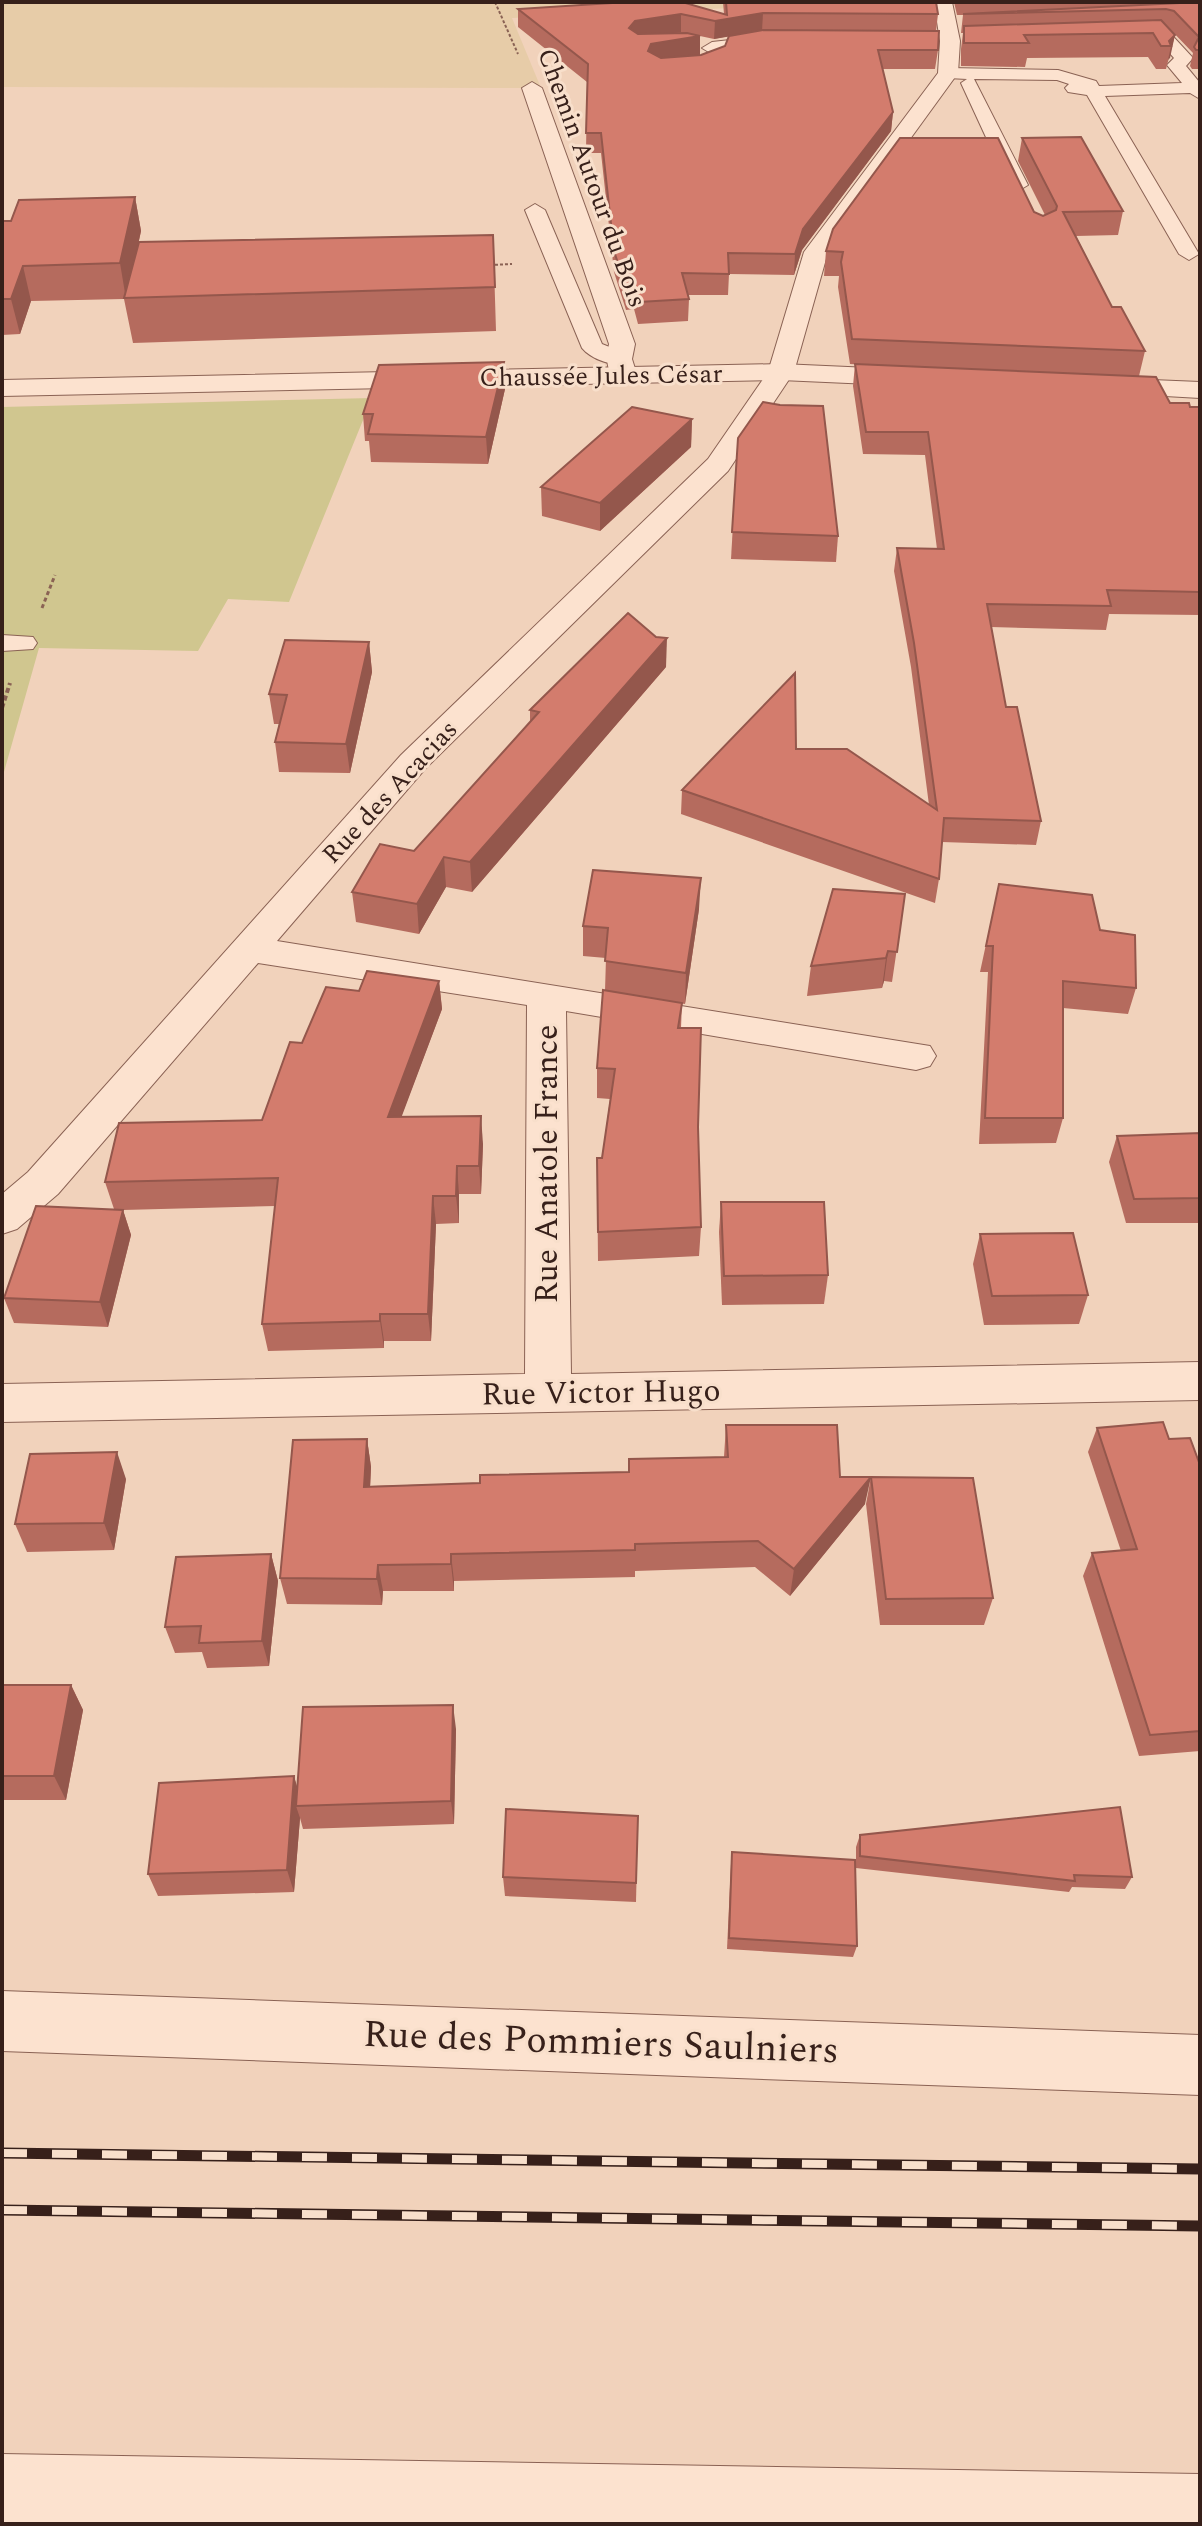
<svg xmlns="http://www.w3.org/2000/svg" width="1202" height="2526" font-family="Spectral,serif">
<rect width="100%" height="100%" fill="#f1d2bb"/>
<!-- farmland -->
<polygon fill="#e7cca8" points="2,2 729,2 731,8 512,18 541,88 2,87"/>
<!-- green -->
<polygon fill="#d0c68f" points="372,398 289,602 228,599 198,651 39,648 2,779 2,407"/>
<g fill="none" stroke-linecap="round" stroke-linejoin="round">
<defs>
<g id="service">
<polygon points="1162,30 1168,31 1193,58 1186,66 1200,83 1200,99 1190,93 1105,96 1199,254 1189,260 1179,254 1087,95 1068,92 1065,88 1069,84 1057,80 974,79 1028,185 1018,191 1008,185 961,83 967,79 948,78 939,73 948,68 1058,70 1096,81 1099,86 1182,83 1167,65 1174,58 1158,40 1124,41 1116,36 1124,31"/>
<path d="M535,204l10,6 57,134 25,10 3,5 -3,5c-14,3 -36,-5 -45,-16l-57,-138z"/>
<polygon points="2,635 33,637 37,643 33,649 2,651"/>
</g>
<g id="minor">
<polygon points="934,2 952,2 960,41 958,73 828,252 794,372 728,471 425,769 277,941 930,1046 936,1056 930,1066 916,1070 566,1011 571,1374 1200,1362 1200,1400 2,1422 2,1384 525,1374 527,1005 258,963 58,1194 17,1229 2,1234 2,1194 28,1172 401,755 708,459 768,372 804,252 938,73 940,41"/>
<polygon points="784,34 791,36 794,40 791,44 712,54 702,48 712,42"/>
<path d="M532,82l10,6 93,256 -3,15 5,16 -4,6h-18c-9,-13 -9,-23 -6,-37l-87,-256z"/>
<polygon points="2,1991 1200,2035 1200,2095 2,2051"/>
<polygon points="2,2454 1200,2474 1200,2524 2,2522"/>
</g>
<g id="tertiary">
<polygon points="781,364 915,370 924,372 928,378 924,384 915,386 781,380 2,396 2,380"/>
<polygon points="1104,378 1200,382 1200,398 1095,392 1091,386 1095,380"/>
</g>
</defs>
<!-- service casing -->
<use href="#service" stroke="#8a6254" stroke-width="2"/>
<!-- minor casing -->
<use href="#minor" stroke="#8a6254" stroke-width="2"/>
<!-- tertiary casing -->
<use href="#tertiary" stroke="#8a6254" stroke-width="2"/>
<!-- path-far2 -->
<g stroke="#8a6254" stroke-width="2" stroke-dasharray="3 2" stroke-linecap="butt">
<polyline points="495,2 518,54"/>
<polyline points="490,265 512,264"/>
</g>
<!-- path-far1 -->
<polyline stroke="#8a6254" stroke-width="3" stroke-dasharray="4 3" stroke-linecap="butt" points="42,608 55,575"/>
<!-- path -->
<polyline stroke="#8a6254" stroke-width="4" stroke-dasharray="5 3" stroke-linecap="butt" points="2,708 10,683"/>
<!-- service -->
<use href="#service" fill="#fce2cf" fill-rule="evenodd"/>
<!-- minor -->
<use href="#minor" fill="#fce2cf" fill-rule="evenodd"/>
<!-- tertiary -->
<use href="#tertiary" fill="#fce2cf" fill-rule="evenodd"/>
<defs>
<g id="rail">
<polyline points="2,2153 1200,2169"/>
<polyline points="2,2210 1200,2226"/>
</g>
</defs>
<!-- rail casing -->
<use href="#rail" stroke="#37201a" stroke-width="11"/>
<!-- rail -->
<use href="#rail" stroke="#f8dfcb" stroke-width="8" stroke-dasharray="25" stroke-linecap="butt"/>
</g>
<!-- wall -->
<g fill="#b56b5e" fill-rule="evenodd">
<path d="M723,2h213l2,12 -2,17 2,19 -3,19h-53l11,43 -2,19 -89,119 -8,25 -65,-1 -1,21h-40l1,4 -1,22 -50,3 -4,-15 -8,1 -12,-38 -13,-119h-15l1,-71 -69,-55v-18l206,5zM700,36l14,3 15,-3 -4,10 -24,9h-1z"/>
<polygon points="954,2 1200,2 1200,69 1192,69 1190,66 1193,53 1170,29 1175,35 1166,69 1156,69 1148,57 1027,58 1025,67 961,66 961,49 963,33 961,33 963,15 957,15"/>
<polygon points="1022,138 1123,211 1118,235 1076,236 1112,307 1145,351 1139,376 1170,403 1190,407 1200,407 1200,615 1109,614 1106,630 991,627 1006,707 1041,821 1036,845 942,842 939,879 935,903 681,814 682,790 796,749 929,805 911,667 894,571 897,548 937,549 925,455 863,454 853,386 855,364 874,365 850,364 838,287 839,276 824,276 826,251 1034,212 1043,216 1045,215 1018,161"/>
<polygon points="135,197 141,231 135,259 493,235 496,331 133,343 124,299 31,301 20,334 2,335 2,221 11,221"/>
<polygon points="504,362 505,389 488,464 371,462 369,441 365,441 363,414"/>
<polygon points="692,419 691,447 600,531 542,516 541,487"/>
<polygon points="738,438 838,536 836,562 731,559"/>
<polygon points="369,642 372,672 350,773 279,772 275,742 279,724 274,724 269,694"/>
<polygon points="666,667 472,892 446,887 419,934 356,922 352,892 414,851 530,722 530,710"/>
<polygon points="999,884 1100,930 1136,988 1128,1014 1063,1008 1063,1118 1056,1143 979,1144 988,972 980,972"/>
<polygon points="905,894 892,982 884,981 882,988 807,996 811,966"/>
<polygon points="699,909 685,1004 636,996 682,1003 681,1028 698,1127 701,1227 699,1256 598,1261 597,1158 602,1158 610,1099 597,1098 597,1068 605,991 606,958 583,956 583,926"/>
<polygon points="439,981 442,1009 401,1117 483,1144 481,1194 459,1194 459,1223 436,1224 431,1341 384,1341 384,1348 268,1351 262,1324 275,1206 123,1210 131,1235 108,1327 14,1323 4,1298 114,1209 105,1182 262,1120 302,1043 359,991"/>
<polygon points="1200,1133 1200,1223 1126,1223 1109,1162 1117,1136"/>
<polygon points="721,1202 828,1275 824,1304 722,1305 719,1232"/>
<polygon points="980,1234 1088,1295 1079,1324 984,1325 973,1264"/>
<polygon points="726,1425 840,1477 865,1504 790,1596 755,1567 635,1571 635,1577 454,1581 454,1591 383,1591 382,1605 287,1604 280,1578 367,1439 371,1467 370,1486 480,1483 628,1472 629,1459 724,1457"/>
<polygon points="1097,1428 1169,1439 1200,1465 1200,1751 1139,1756 1083,1576 1092,1553 1121,1551 1088,1452"/>
<polygon points="871,1477 993,1598 984,1625 880,1625 866,1504"/>
<polygon points="126,1479 114,1550 27,1552 15,1524"/>
<polygon points="271,1554 278,1581 269,1666 207,1668 202,1652 175,1653 165,1627"/>
<polygon points="2,1685 71,1685 83,1710 66,1800 2,1800"/>
<polygon points="456,1729 454,1824 303,1829 300,1818 294,1892 158,1896 148,1874 294,1776 297,1788"/>
<polygon points="638,1816 636,1902 505,1896 503,1877"/>
<polygon points="860,1835 1132,1877 1125,1889 1072,1887 1069,1892 856,1868 856,1847"/>
<polygon points="732,1852 857,1946 853,1957 727,1949 731,1864"/>
</g>
<!-- shaded-wall -->
<g fill="#94574c">
<polygon points="763,13 762,31 714,39 715,21"/>
<polygon points="681,14 681,32 635,39 629,28 635,21"/>
<polygon points="1175,35 1170,58 1168,60 1171,46 1169,41"/>
<polygon points="700,36 700,55 651,62 648,51 651,44"/>
<polygon points="893,112 891,131 802,250 794,275 795,254 803,229"/>
<polygon points="135,197 141,231 126,299 120,263"/>
<polygon points="23,266 31,301 20,334 11,299"/>
<polygon points="504,362 505,389 488,464 486,437"/>
<polygon points="692,419 691,447 600,531 600,503"/>
<polygon points="667,638 666,667 472,892 470,862"/>
<polygon points="369,642 372,672 350,773 346,744"/>
<polygon points="444,857 446,887 419,934 417,904"/>
<polygon points="701,878 699,909 685,1004 686,973"/>
<polygon points="888,951 884,981 882,988 886,958"/>
<polygon points="439,981 442,1009 391,1145 388,1117"/>
<polygon points="481,1116 483,1144 481,1194 479,1166"/>
<polygon points="457,1166 459,1194 459,1223 456,1196"/>
<polygon points="433,1196 436,1224 431,1341 428,1314"/>
<polygon points="123,1210 131,1235 108,1327 100,1302"/>
<polygon points="380,1314 384,1341 384,1348 380,1321"/>
<polygon points="367,1439 371,1467 369,1514 364,1487"/>
<polygon points="117,1452 126,1479 114,1550 104,1523"/>
<polygon points="871,1477 865,1504 790,1596 794,1569"/>
<polygon points="271,1554 278,1581 269,1666 262,1641"/>
<polygon points="451,1554 454,1581 454,1591 451,1564"/>
<polygon points="378,1565 383,1591 382,1605 377,1579"/>
<polygon points="71,1685 83,1710 66,1800 54,1776"/>
<polygon points="453,1705 456,1729 454,1824 451,1801"/>
<polygon points="294,1776 301,1800 296,1806 300,1818 294,1892 287,1870"/>
</g>
<!-- building -->
<g fill="#d37c6d" stroke="#94574c" stroke-width="2">
<polygon points="628,2 682,2 727,15 726,2 936,2 938,14 763,13 715,21 681,14 635,21 629,28 638,34 687,33 700,36 651,44 648,51 661,58 701,55 725,46 729,36 763,30 939,31 938,50 878,50 893,112 803,229 795,254 728,253 729,274 682,273 689,299 639,302 634,288 626,288 614,251 601,133 586,133 588,64 518,9"/>
<polygon points="1200,2 1200,50 1196,50 1194,47 1199,37 1174,11 1166,9 963,14"/>
<polygon points="1161,20 1175,35 1169,41 1171,46 1161,46 1153,33 1024,35 1029,43 964,43 964,26"/>
<polygon points="1081,137 1123,211 1063,212 1112,307 1121,307 1145,351 852,339 841,262 843,252 826,251 833,229 900,138 998,138 1034,212 1043,216 1056,210 1057,206 1022,138"/>
<polygon points="135,197 120,263 23,266 11,299 2,299 2,221 11,221 19,200"/>
<polygon points="493,235 495,287 124,298 139,242"/>
<polygon points="504,362 486,437 368,434 373,414 363,414 379,365"/>
<polygon points="855,364 1156,377 1170,403 1189,403 1190,407 1200,407 1200,592 1107,590 1111,606 987,604 1006,707 1017,707 1041,821 944,818 939,879 682,790 795,673 796,749 847,749 937,810 914,643 897,548 944,549 928,432 866,432"/>
<polygon points="763,402 780,405 823,406 838,536 732,532 738,438"/>
<polygon points="632,407 692,419 600,503 541,487"/>
<polygon points="628,613 656,637 667,638 470,862 444,857 417,904 352,892 380,844 414,851 539,712 530,710"/>
<polygon points="285,640 369,642 346,744 275,742 287,695 269,694"/>
<polygon points="593,870 701,878 686,973 605,961 608,928 583,926"/>
<polygon points="999,884 1092,895 1100,930 1135,935 1136,988 1063,981 1063,1118 985,1118 993,946 986,946"/>
<polygon points="833,889 905,894 897,952 888,951 886,958 811,966"/>
<polygon points="367,971 439,981 388,1117 481,1116 479,1166 457,1166 456,1196 433,1196 428,1314 380,1314 380,1321 262,1324 278,1178 105,1182 119,1123 262,1120 290,1042 302,1043 326,987 359,991"/>
<polygon points="603,990 682,1003 678,1028 701,1028 698,1127 701,1227 598,1232 597,1158 602,1158 615,1069 597,1068"/>
<polygon points="1200,1133 1200,1198 1134,1199 1117,1136"/>
<polygon points="721,1202 824,1202 828,1275 724,1276"/>
<polygon points="36,1206 123,1210 100,1302 4,1298"/>
<polygon points="1073,1233 1088,1295 992,1296 980,1234"/>
<polygon points="1163,1422 1169,1439 1190,1438 1200,1465 1200,1731 1150,1735 1092,1553 1137,1549 1097,1428"/>
<polygon points="726,1425 837,1425 840,1477 871,1477 794,1569 758,1541 635,1544 635,1550 451,1554 451,1564 378,1565 377,1579 280,1578 293,1440 367,1439 364,1487 480,1483 480,1475 629,1472 629,1459 728,1457"/>
<polygon points="117,1452 104,1523 15,1524 30,1454"/>
<polygon points="871,1477 973,1478 993,1598 886,1599"/>
<polygon points="271,1554 262,1641 199,1643 201,1626 165,1627 176,1557"/>
<polygon points="2,1685 71,1685 54,1776 2,1776"/>
<polygon points="453,1705 451,1801 296,1806 303,1707"/>
<polygon points="294,1776 287,1870 148,1874 159,1783"/>
<polygon points="1120,1807 1132,1877 1074,1875 1075,1881 860,1856 860,1835"/>
<polygon points="506,1809 638,1816 636,1883 503,1877"/>
<polygon points="732,1852 855,1860 857,1946 729,1938"/>
</g>
<g text-anchor="middle" dominant-baseline="central" stroke-width="6" stroke-linejoin="round" paint-order="stroke">
<!-- far-street labels -->
<g font-size="26" fill="#37201a" stroke="#f8dfcb">
<text transform="translate(592 178) rotate(70)">Chemin Autour du Bois</text>
<text transform="translate(601 376) rotate(-1)">Chaussée Jules César</text>
<text transform="translate(390 792) rotate(-47)">Rue des Acacias</text>
</g>
<!-- street labels -->
<g font-size="32" fill="#37201a" stroke="#f8dfcb">
<text transform="translate(547 1164) rotate(-90)">Rue Anatole France</text>
<text transform="translate(601 1393) rotate(-1)">Rue Victor Hugo</text>
</g>
<!-- near-street labels -->
<g font-size="38" fill="#37201a" stroke="#f8dfcb">
<text transform="translate(601 2043) rotate(2)">Rue des Pommiers Saulniers</text>
</g>
</g>
<!-- border -->
<rect width="1202" height="2526" fill="none" stroke="#37201a" stroke-width="8"/>
</svg>
